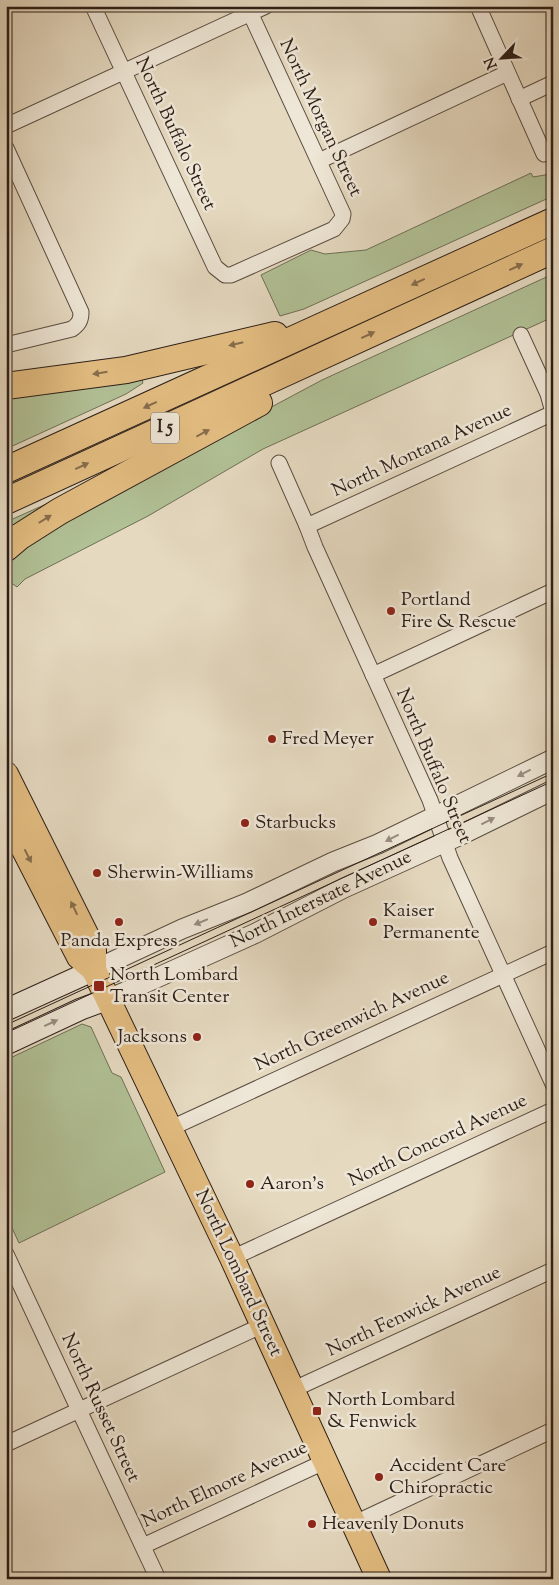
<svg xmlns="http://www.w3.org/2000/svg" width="559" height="1585" font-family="'Sorts Mill Goudy',serif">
<rect width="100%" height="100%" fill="#e5d9c0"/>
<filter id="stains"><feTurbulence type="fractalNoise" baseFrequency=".004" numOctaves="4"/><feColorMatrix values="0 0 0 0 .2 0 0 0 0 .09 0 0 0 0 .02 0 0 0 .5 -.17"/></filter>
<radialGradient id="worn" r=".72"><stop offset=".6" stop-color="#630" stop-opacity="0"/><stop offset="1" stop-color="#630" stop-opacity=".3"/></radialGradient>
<!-- green -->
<g fill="#b1c095" stroke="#6e6f56">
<polygon points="553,172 553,196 304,309 280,316 261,275 311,250 325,254 366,250 531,173 533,177 545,175"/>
<polygon points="553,274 553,317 263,449 148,516 25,579 17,587 6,579 6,559 20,547 249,419 322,380"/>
<polygon points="141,377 143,383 126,394 6,449 6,394"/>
<polygon points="53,501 6,535 6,522"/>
<polygon points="82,1024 91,1027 112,1073 121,1077 165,1172 19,1243 6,1215 6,1060"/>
</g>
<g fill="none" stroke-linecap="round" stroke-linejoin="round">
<defs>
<g id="minor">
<polyline points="93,6 215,267 225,275 231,275 334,229 342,219 343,214 247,6"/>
<polyline points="478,6 544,154"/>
<polyline points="519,99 553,83"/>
<polyline points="6,126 266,6"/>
<path d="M6,148l75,164c0,8 -2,12 -9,17l-66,16"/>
<polyline points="319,161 507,73"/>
<polyline points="521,335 548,394 553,412"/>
<polyline points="279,463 307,526 315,547 430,800 450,858 553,1084"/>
<polyline points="307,526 553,413"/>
<polyline points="373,675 553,591"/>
<polyline points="169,1129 553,952"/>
<polyline points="6,1254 158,1579"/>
<polyline points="232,1258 553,1110"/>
<polyline points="292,1390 553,1270"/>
<polyline points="6,1444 263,1325"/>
<polyline points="353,1524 553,1430"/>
<polyline points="143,1546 324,1462"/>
</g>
<g id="tertiary">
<polyline points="94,970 182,929 247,903 333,862 378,844 553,759"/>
<polyline points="108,999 132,989 256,933 344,888 463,834 553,790"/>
</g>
<g id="secondary">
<polyline points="6,1010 94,970"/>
<polyline points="6,1044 81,1009 108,999"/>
</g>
<g id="primary">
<polyline points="6,774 94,950 94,970"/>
<polyline points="6,815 79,957 94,970 232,1258 379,1579"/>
</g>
<g id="motorway">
<polyline points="6,386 126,370 275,335"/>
<polyline points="6,470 553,221"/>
<polyline points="6,501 553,250"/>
<polyline points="6,548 19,537 60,511 259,403"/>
</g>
</defs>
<!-- minor casing -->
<use href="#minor" stroke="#5a4d41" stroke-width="17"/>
<!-- tertiary casing -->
<use href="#tertiary" stroke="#5a4d41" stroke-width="21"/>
<!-- secondary casing -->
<use href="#secondary" stroke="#2c1e17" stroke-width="23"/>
<!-- primary casing -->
<use href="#primary" stroke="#2c1e17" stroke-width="26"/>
<!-- motorway casing -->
<use href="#motorway" stroke="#2c1e17" stroke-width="28"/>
<!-- minor -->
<use href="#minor" stroke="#eee6d6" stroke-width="15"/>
<!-- tertiary -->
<use href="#tertiary" stroke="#eee6d6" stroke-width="19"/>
<!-- secondary -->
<use href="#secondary" stroke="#eee6d6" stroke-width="21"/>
<!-- primary -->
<use href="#primary" stroke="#e2bc80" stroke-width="24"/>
<!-- motorway -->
<use href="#motorway" stroke="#e2bc80" stroke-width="26"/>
<!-- tram -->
<g stroke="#2c1e17" stroke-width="1">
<polyline points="6,1025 553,773"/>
<polyline points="6,1033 553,781"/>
</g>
</g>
<!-- one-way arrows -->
<defs><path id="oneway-solid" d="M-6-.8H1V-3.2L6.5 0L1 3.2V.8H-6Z" transform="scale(1.25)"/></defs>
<g fill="#876d4c">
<use href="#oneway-solid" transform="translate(516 267) rotate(-25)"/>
<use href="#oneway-solid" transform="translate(418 282) rotate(155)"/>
<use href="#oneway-solid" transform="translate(368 335) rotate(-25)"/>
<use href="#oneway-solid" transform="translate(236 344) rotate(167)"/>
<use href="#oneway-solid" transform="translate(100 373) rotate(171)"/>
<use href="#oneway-solid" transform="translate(150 405) rotate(155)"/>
<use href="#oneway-solid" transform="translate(203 433) rotate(-28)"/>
<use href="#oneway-solid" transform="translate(82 466) rotate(-25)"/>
<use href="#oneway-solid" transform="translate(45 519) rotate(-32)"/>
<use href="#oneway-solid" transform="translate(28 856) rotate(63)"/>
<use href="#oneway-solid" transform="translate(74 908) rotate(-116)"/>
</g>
<g fill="#978c80">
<use href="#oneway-solid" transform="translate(524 773) rotate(153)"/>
<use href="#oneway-solid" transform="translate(488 821) rotate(-27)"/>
<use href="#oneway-solid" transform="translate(392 838) rotate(153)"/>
<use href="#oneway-solid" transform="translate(201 922) rotate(158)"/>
<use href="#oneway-solid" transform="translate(51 1023) rotate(-25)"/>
</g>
<!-- markers -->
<g fill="#8f2418" stroke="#eee6d6" stroke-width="2">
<circle cx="391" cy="611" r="5"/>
<circle cx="272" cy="739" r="5"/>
<circle cx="245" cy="823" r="5"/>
<circle cx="97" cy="873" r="5"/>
<circle cx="119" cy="922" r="5"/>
<circle cx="373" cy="922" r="5"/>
<rect x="93" y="980" width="12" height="12" rx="2.5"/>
<circle cx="197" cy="1037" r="5"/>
<circle cx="250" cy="1184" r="5"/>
<rect x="312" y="1406" width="10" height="10" rx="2.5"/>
<circle cx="379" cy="1477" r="5"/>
<circle cx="312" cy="1524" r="5"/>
</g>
<g text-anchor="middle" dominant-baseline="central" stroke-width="5" stroke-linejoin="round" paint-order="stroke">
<!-- shield labels -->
<rect fill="#eee6d6" stroke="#665a50" stroke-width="1" x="151" y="412.5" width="28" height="31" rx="4"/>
<g font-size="18" font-weight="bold" fill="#2c1e17">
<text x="165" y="428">I 5</text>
</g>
<!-- street labels -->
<g font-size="19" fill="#2c1e17" stroke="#eee6d6">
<text transform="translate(320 118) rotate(65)">North Morgan Street</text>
<text transform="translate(175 134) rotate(65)">North Buffalo Street</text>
<text transform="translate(422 451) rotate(-25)">North Montana Avenue</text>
<text transform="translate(433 766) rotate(67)">North Buffalo Street</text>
<text transform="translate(321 900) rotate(-26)">North Interstate Avenue</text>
<text transform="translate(352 1022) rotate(-25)">North Greenwich Avenue</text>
<text transform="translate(438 1141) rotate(-25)">North Concord Avenue</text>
<text transform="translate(238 1273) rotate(65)">North Lombard Street</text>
<text transform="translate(414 1312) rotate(-25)">North Fenwick Avenue</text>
<text transform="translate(100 1408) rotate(65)">North Russet Street</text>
<text transform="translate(225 1485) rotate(-25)">North Elmore Avenue</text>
</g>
<!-- poi labels -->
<g font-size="19" fill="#2c1e17" stroke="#eee6d6" text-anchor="start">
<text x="401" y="600">Portland<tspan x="401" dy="22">Fire &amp; Rescue</tspan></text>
<text x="282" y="739">Fred Meyer</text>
<text x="255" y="823">Starbucks</text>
<text x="107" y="873">Sherwin-Williams</text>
<text x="383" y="911">Kaiser<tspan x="383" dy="22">Permanente</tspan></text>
<text x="119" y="941" text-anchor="middle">Panda Express</text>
<text x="110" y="975">North Lombard<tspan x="110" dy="22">Transit Center</tspan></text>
<text x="187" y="1037" text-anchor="end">Jacksons</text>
<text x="260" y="1184">Aaron's</text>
<text x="327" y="1400">North Lombard<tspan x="327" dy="22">&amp; Fenwick</tspan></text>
<text x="389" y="1466">Accident Care<tspan x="389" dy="22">Chiropractic</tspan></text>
<text x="322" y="1524">Heavenly Donuts</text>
</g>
</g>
<!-- margin -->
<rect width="559" height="1585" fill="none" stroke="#e5d9c0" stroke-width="25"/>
<rect x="8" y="8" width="544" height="1570" fill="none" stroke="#2c1e17" stroke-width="2.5"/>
<rect x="12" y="12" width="534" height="1560" fill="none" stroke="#2c1e17"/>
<!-- north arrow -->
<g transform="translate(502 58) rotate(245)" stroke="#eee6d6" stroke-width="4" paint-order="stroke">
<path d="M0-4L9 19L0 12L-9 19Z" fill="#2c1e17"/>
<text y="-8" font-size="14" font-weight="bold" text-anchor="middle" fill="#2c1e17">N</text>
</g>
<rect width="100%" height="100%" filter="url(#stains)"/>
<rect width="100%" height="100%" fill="url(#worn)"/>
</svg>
